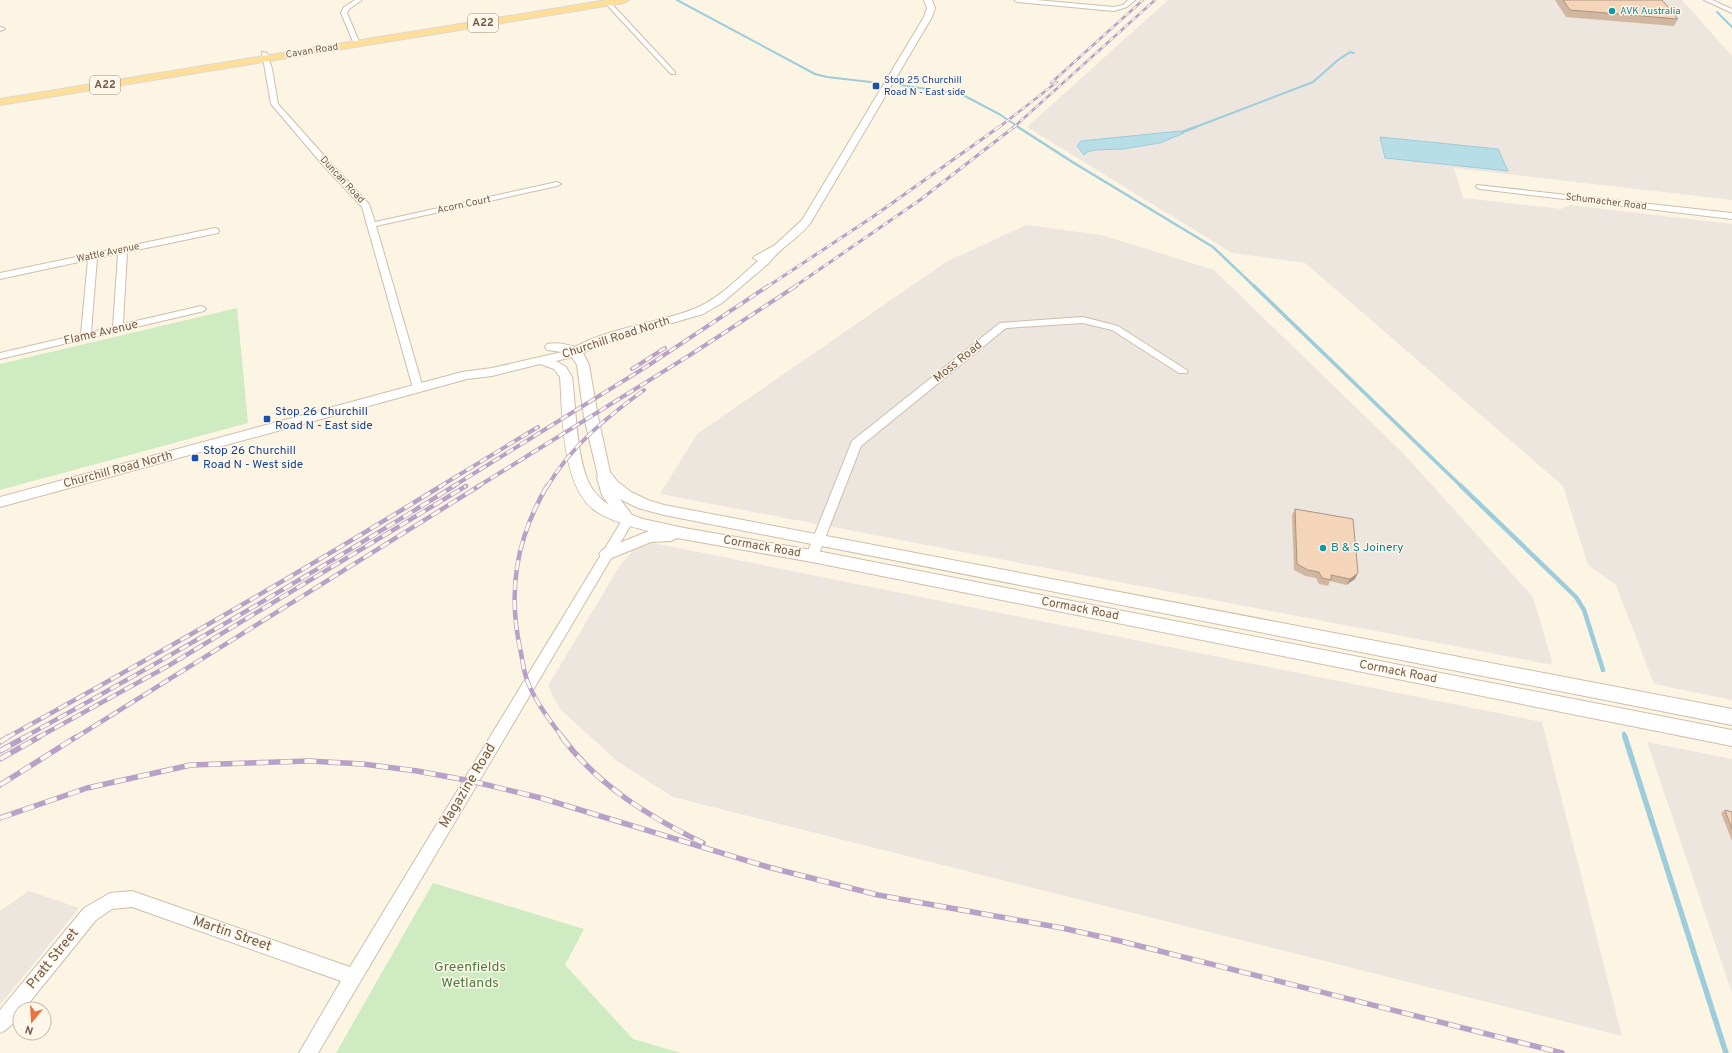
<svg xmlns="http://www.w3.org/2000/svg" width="1732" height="1053" font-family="Overpass,sans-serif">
<rect width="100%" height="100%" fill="#fdf5e3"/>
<!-- industrial -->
<g fill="#ece6de">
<polygon points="1168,0 1682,0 1732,56 1732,200 1454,168 1463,198 1561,209 1570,205 1732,224 1732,700 1654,684 1616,585 1588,565 1563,486 1305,263 1232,253 1027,127"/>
<polygon points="1026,225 1102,235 1214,270 1404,454 1533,597 1553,665 660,494 697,434 946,262"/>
<polygon points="653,543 1542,722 1622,1036 673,797 617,761 560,709 548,686 619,567 633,550"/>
<polygon points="1647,742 1732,759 1732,993"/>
<polygon points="29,891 79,908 0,1005 0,911"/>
</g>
<!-- green -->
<g fill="#cfebc1">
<polygon points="237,308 248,423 0,490 0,364"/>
<polygon points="433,883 584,929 565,965 633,1039 681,1053 336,1053"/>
</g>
<!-- water -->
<g fill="#b7dde7" stroke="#9dccda">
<polygon points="1180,131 1184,133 1160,143 1123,149 1095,150 1087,152 1084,155 1077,146 1081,141"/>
<polygon points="1380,137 1498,149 1508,171 1385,158"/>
</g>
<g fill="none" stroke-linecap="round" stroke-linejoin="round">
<!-- stream-far4 -->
<g stroke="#9dccda" stroke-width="2">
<polyline points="677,0 815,74 827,77 879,83"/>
<polyline points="1717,12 1732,27"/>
<polyline points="900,85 961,94 999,114 1020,128"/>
<polyline points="1193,128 1313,82 1338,60 1350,52 1354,53"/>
</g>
<!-- stream-far3 -->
<g stroke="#9dccda" stroke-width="2.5">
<polyline points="1018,127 1074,163 1213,247 1255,287"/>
<polyline points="1182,132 1196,127"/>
</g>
<!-- stream-far2 -->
<polyline stroke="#9dccda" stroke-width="3.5" points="1254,286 1462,487"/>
<!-- stream-far1 -->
<g stroke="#9dccda" stroke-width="4.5">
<polyline points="1461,486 1576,597 1584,610 1603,670"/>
<polyline points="1624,734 1625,738"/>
</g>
<!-- stream -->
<polyline stroke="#9dccda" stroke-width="5.5" points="1625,737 1726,1053"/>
<defs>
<g id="minor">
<polygon points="355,0 362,0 349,9 347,13 360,44 357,46 354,44 341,13 344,7"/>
<polygon points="1014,0 1036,0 1114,7 1123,5 1128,0 1135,0 1127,7 1114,11 1017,2"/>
<polygon points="1704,0 1712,0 1732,9 1732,13"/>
<polygon points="606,2 610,2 675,72 675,74 671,74 606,4"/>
<polygon points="0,27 4,28 5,29 0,31"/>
<polygon points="262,52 267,53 272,69 278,104 328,160 369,204 375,222 557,182 561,184 557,186 376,226 423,388 422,390 414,390 413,388 362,207 322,164 271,104"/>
<polygon points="1477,185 1732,213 1732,219 1480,189 1476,187"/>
<path d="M215,228l3,1 1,2 -1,2 -91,19 -4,72 78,-18 3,1 2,2 -2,2 -204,48v-6l81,-19 7,-74 -88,19v-6zM118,254l-5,73 -22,5 6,-74z"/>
<polygon points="1083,317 1118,326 1188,371 1187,373 1179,373 1112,330 1083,323 1006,328 861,446 818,556 816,559 812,561 808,559 806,556 852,441 1000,323"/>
<path d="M628,516l4,1 2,3 -2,3 -314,530h-19l42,-72 -209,-74 -20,2 -16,11 -72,89h-4c0,9 -12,21 -20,24v-23l84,-102 26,-15 22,-2 218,76 274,-450z"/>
</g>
<path id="tertiary" d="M924,0h8l3,8 -3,9 -121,205c-11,16 -32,26 -41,40l-48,41 -19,11 -103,30 -17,9 6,12 9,52 12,55 7,9 14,11 17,8 16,5 1068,204v16l-1068,-210 -26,-7 -18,-9 12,16 11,4 41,9 128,22 920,180v16l-920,-184 -135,-24 -6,3 -20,1 -44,18 -5,-2 -3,-4 3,-4 47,-19c-14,-3 -40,-11 -52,-19 -36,-24 -34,-96 -37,-135l-6,-8 -14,-5 -48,12 -25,3 -467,128v-10l462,-125 30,-4 70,-16 -15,-2 -2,-3 2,-3c9,-2 19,0 28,3 37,-20 80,-23 119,-38 25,-10 44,-31 64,-48l-5,-3 2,-2 20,-11 27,-25 122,-203 3,-9zM572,357l5,8 7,52 14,59 -1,2 5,17 7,10c-6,-4 -14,-12 -18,-18 -15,-26 -15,-80 -19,-110l-6,-10 -10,-6z"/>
<polygon id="primary" points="607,0 629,0 624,3 0,105 0,99"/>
</defs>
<!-- minor casing -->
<use href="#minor" stroke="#cfbdaa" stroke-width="2"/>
<!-- tertiary casing -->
<use href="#tertiary" stroke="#cfbdaa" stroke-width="2"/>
<!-- primary casing -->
<use href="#primary" stroke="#ded8d3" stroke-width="2"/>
<!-- minor -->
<use href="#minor" fill="#fff" fill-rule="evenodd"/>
<!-- tertiary -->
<use href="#tertiary" fill="#fff" fill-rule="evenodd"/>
<!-- primary -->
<use href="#primary" fill="#fedf99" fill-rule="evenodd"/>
<defs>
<g id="rail-far4">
<polyline points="1051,83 1143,0"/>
<polyline points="998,128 1057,82"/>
<polyline points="1013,128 1155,0"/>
</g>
<g id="rail-far3">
<polyline points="767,287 874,216 999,127"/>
<polyline points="794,287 920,200 1014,127"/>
</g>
<g id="rail-far2">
<polyline points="632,369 665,348"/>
<polyline points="439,487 538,427"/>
<polyline points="452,487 649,365 768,286"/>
<polyline points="464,487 466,486"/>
<polyline points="477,487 690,355 796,286"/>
<path d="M547,487c24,-41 59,-69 97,-97"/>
</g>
<g id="rail-far1">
<path d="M547,486c-31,53 -40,106 -26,167 2,10 3,22 8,32 8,19 22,37 34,53"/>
<path d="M6,738c147,-81 292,-164 435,-252"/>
<path d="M23,738c145,-80 289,-164 431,-252"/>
<polyline points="37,738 168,666 466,486"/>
<polyline points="75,738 479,486"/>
</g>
<g id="rail">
<path d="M562,737c36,49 88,80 141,106"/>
<polyline points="0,742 8,737"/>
<polyline points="0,751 25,737"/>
<polyline points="0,759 39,737"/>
<polyline points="0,785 76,737"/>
<polyline points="0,818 87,788 191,765 309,761 363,764 417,771 471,781 541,798 768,867 878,895 1062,928 1120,941 1562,1053"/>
</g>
</defs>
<!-- rail-far4 casing -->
<use href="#rail-far4" stroke="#b8a1c7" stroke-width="2.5"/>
<!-- rail-far3 casing -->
<use href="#rail-far3" stroke="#b8a1c7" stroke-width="3"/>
<!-- rail-far2 casing -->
<use href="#rail-far2" stroke="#b8a1c7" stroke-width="4"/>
<!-- rail-far1 casing -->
<use href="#rail-far1" stroke="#b8a1c7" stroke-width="4.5"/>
<!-- rail casing -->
<use href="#rail" stroke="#b8a1c7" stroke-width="5.5"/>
<!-- rail-far4 -->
<use href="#rail-far4" stroke="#fff8ea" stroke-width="1.5" stroke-dasharray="5" stroke-linecap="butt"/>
<!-- rail-far3 -->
<use href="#rail-far3" stroke="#fff8ea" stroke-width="2" stroke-dasharray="6" stroke-linecap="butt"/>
<!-- rail-far2 -->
<use href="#rail-far2" stroke="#fff8ea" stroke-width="2.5" stroke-dasharray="8" stroke-linecap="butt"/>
<!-- rail-far1 -->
<use href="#rail-far1" stroke="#fff8ea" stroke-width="3" stroke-dasharray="10" stroke-linecap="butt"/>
<!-- rail -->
<use href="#rail" stroke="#fff8ea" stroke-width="4" stroke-dasharray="12" stroke-linecap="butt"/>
</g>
<!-- wall -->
<g fill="#d2b7a0">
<polygon points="1555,0 1662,0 1678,19 1674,26 1566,17"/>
<polygon points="1295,509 1355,579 1346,585 1330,581 1328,586 1319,584 1316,578 1305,576 1294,570 1292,515"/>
<polygon points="1725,810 1732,812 1732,841 1721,813"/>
</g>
<!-- shaded-wall -->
<polygon fill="#ab9582" points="1358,573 1355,579 1346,585 1350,579"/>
<!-- building -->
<g fill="#f4d5ba" stroke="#ab9582">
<polygon points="1563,0 1662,0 1678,19 1570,10"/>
<polygon points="1295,509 1353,519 1358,573 1350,579 1331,575 1331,580 1322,578 1319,572 1308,570 1297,564"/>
<polygon points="1725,810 1732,812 1732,829"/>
</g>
<!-- markers -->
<g fill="#0f9aa8" stroke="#fff8ea" stroke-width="1.5">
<circle cx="1612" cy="11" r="4"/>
<circle cx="1323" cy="548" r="4"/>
</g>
<g fill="#1a4fb4" stroke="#fff8ea" stroke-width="1.5">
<rect x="872" y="82" width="8" height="8" rx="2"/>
<rect x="263" y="415" width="8" height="8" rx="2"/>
<rect x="191" y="454" width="8" height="8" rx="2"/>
</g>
<g text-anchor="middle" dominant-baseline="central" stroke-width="3" stroke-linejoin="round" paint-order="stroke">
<!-- far-culture labels -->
<g font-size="10" fill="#0d838f" stroke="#fff8ea" text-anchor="start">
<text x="1620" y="11">AVK Australia</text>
</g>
<!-- far-street labels -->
<g font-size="10" fill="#765c48" stroke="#fff8ea">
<text transform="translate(312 51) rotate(-9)">Cavan Road</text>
<text transform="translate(342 180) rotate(47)">Duncan Road</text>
<text transform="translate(1606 202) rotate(7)">Schumacher Road</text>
<text transform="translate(464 205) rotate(-12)">Acorn Court</text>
<text transform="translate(108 253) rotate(-12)">Wattle Avenue</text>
</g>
<!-- far-transit labels -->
<g font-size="10" fill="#164399" stroke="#fff8ea" text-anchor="start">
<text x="884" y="80">Stop 25 Churchill<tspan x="884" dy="12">Road N - East side</tspan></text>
</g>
<!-- shield labels -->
<g fill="#fff8ea" stroke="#9f8b79" stroke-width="1">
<rect x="468" y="14" width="30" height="18" rx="3"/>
<rect x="90" y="76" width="30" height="18" rx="3"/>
</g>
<g font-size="11" font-weight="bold" fill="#765c48">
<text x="483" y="23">A22</text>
<text x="105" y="85">A22</text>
</g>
<!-- street labels -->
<g font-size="12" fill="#765c48" stroke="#fff8ea">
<text transform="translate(101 333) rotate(-13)">Flame Avenue</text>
<text transform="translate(616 338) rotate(-18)">Churchill Road North</text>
<text transform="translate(958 362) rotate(-39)">Moss Road</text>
<text transform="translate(118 470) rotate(-15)">Churchill Road North</text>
<text transform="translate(762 547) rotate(10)">Cormack Road</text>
<text transform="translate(1080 609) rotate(11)">Cormack Road</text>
<text transform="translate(1398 672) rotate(11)">Cormack Road</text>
</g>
<!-- transit labels -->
<g font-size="12" fill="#164399" stroke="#fff8ea" text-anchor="start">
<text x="275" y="412">Stop 26 Churchill<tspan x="275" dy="14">Road N - East side</tspan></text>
<text x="203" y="451">Stop 26 Churchill<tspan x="203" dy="14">Road N - West side</tspan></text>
</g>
<!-- culture labels -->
<g font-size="12" fill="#0d838f" stroke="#fff8ea" text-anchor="start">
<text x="1331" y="548">B &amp; S Joinery</text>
</g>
<!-- near-street labels -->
<g font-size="14" fill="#765c48" stroke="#fff8ea">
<text transform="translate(468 786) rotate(-59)">Magazine Road</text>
<text transform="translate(232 934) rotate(19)">Martin Street</text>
<text transform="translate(53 959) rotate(-51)">Pratt Street</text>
</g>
<!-- near-park labels -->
<g font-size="14" fill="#4d7d40" stroke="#fff8ea">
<text x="470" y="967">Greenfields<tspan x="470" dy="16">Wetlands</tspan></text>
</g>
</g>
<!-- north arrow -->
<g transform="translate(32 1021) rotate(198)"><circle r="19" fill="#fff8ea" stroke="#c8baa9"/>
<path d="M0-3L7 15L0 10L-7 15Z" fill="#ec7444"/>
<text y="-6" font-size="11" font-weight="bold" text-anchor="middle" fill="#765c48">N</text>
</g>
</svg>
